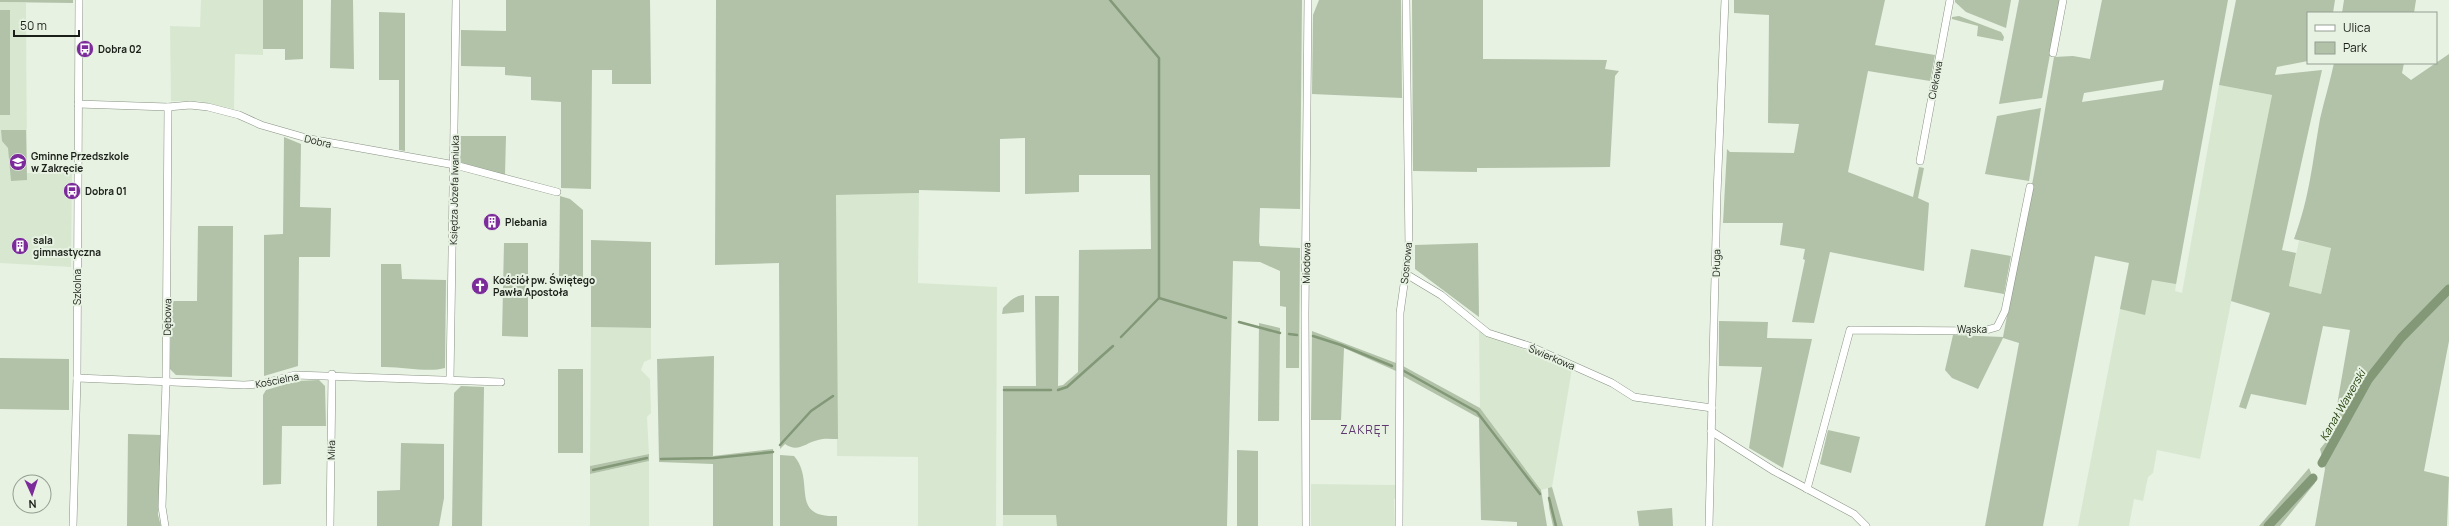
<svg xmlns="http://www.w3.org/2000/svg" width="2449" height="526" font-family="Manrope,sans-serif">
<rect width="100%" height="100%" fill="#e7f2e2"/>
<!-- built -->
<g fill="#d8e8d0">
<polygon points="201,0 263,0 263,55 235,54 234,109 198,101 171,101 170,26 200,27"/>
<polygon points="0,2 26,3 27,173 72,173 71,267 0,263"/>
<polygon points="2219,85 2272,95 2200,459 2157,450 2153,473 2148,477 2143,501 2134,499 2129,526 2078,526 2129,263 2198,161 2175,291 2182,293"/>
<polygon points="919,193 918,283 997,287 996,526 918,526 918,457 837,456 836,195"/>
<polygon points="2299,241 2331,247 2321,294 2289,286"/>
<polygon points="591,327 651,328 651,359 644,362 641,370 650,379 651,413 647,417 649,454 590,466"/>
<polygon points="1479,331 1572,369 1552,487 1541,490 1480,408"/>
<polygon points="649,461 649,526 590,526 590,474"/>
<polygon points="1311,484 1396,485 1396,499 1394,499 1395,526 1311,526"/>
<rect x="1003" y="515" width="54" height="11"/>
</g>
<!-- green -->
<g fill="#b1c2a8" fill-rule="evenodd">
<polygon points="0,0 73,0 73,3 0,2"/>
<polygon points="263,0 303,0 303,59 285,60 285,49 263,49"/>
<polygon points="331,0 353,0 354,69 330,68"/>
<polygon points="506,0 650,0 651,84 612,84 612,70 592,70 591,189 561,188 561,102 531,100 531,77 505,75 505,67 461,66 461,30 506,31"/>
<path d="M716,0h586l-2,209 -40,-1 -1,34 1,4 40,2 -1,120h-13v-61l-6,-1v-35l-20,-9 -27,-1 -6,265h-170l-1,-11h-53v-129h33l-1,-90h24l-1,90 5,-1 15,-13 1,-122 72,-1 -1,-74h-71v17l-54,2v-56l-25,1v53l-81,-2v3l-83,2 2,244c-7,0 -14,-1 -20,1 -13,3 -20,13 -33,4l-5,5 -1,-186 -64,2z"/>
<polygon points="1319,0 1401,0 1402,98 1312,94 1313,15"/>
<polygon points="1412,0 1483,0 1483,59 1607,60 1605,69 1619,71 1615,76 1610,167 1477,168 1477,172 1413,171"/>
<polygon points="1734,0 1885,0 1875,45 1935,55 1930,81 1868,71 1848,172 1913,197 1919,167 1924,168 1918,198 1929,203 1924,271 1830,252 1814,323 1792,322 1805,260 1803,259 1805,249 1780,245 1783,223 1723,223 1727,149 1730,152 1794,153 1799,124 1768,123 1769,15 1734,13"/>
<polygon points="1955,0 2011,0 2006,28 1966,12 1955,2"/>
<polygon points="2019,0 2060,0 2042,98 1999,104"/>
<path d="M2102,0h126l-52,284 -24,-4 -7,35 -25,-6 9,-46 -34,-7 -52,270h-58l34,-183 -16,-5 -25,51 -26,-11 -7,-8 8,-35 50,2 31,-163 20,-117 19,-1 17,3zM2164,80l-2,10 -80,12 2,-9z"/>
<path d="M2236,0h99l-2,13h-25v48l-31,6 -2,8 47,-5 -40,180 14,3 -7,33 32,8 10,-46 -37,-9c16,-43 18,-75 26,-120 4,-18 10,-37 14,-56h70l-2,10 9,7 38,-26v287l-25,130 25,6 -2,49h-132l10,-57 -5,-20 12,-15 18,-104 -27,-4 -17,79 -55,-11 -5,15 -7,-2 31,-94 -39,-12 41,-206 -53,-10z"/>
<polygon points="2344,0 2416,0 2414,13 2342,13"/>
<rect x="0" y="10" width="10" height="105"/>
<polygon points="379,12 405,13 405,151 399,150 399,80 379,80"/>
<polygon points="1959,16 2001,32 2004,37 2003,41 1977,36 1978,26 1952,19 1952,17"/>
<polygon points="2041,108 2029,181 1985,174 1997,116"/>
<polygon points="1,130 26,130 27,180 11,181 8,148 2,141"/>
<polygon points="460,136 506,136 505,175 463,165 460,161"/>
<polygon points="284,137 301,144 300,207 331,208 330,257 299,257 298,366 264,376 264,235 283,234"/>
<polygon points="560,196 570,199 583,210 583,283 559,283"/>
<polygon points="198,226 233,226 232,377 176,375 170,369 171,301 197,301"/>
<polygon points="591,240 651,242 651,328 591,327"/>
<polygon points="504,243 528,243 528,337 502,336"/>
<polygon points="1478,243 1479,317 1415,269 1415,245"/>
<polygon points="1971,249 2011,256 2004,294 1964,287"/>
<path d="M381,264h20l1,15 44,1 -1,88c-18,5 -43,-2 -64,-1z"/>
<path d="M1024,295v17l-22,2 1,-6c7,-7 11,-12 21,-13z"/>
<polygon points="1719,321 1768,322 1767,338 1812,339 1783,468 1749,448 1762,367 1719,366"/>
<polygon points="1259,323 1280,328 1279,421 1258,421"/>
<polygon points="1312,331 1396,363 1396,371 1344,348 1341,420 1311,420"/>
<polygon points="714,356 713,456 773,449 773,526 713,526 713,464 659,462 657,359"/>
<polygon points="0,358 69,359 69,410 0,409"/>
<polygon points="1403,366 1480,408 1541,490 1547,526 1517,526 1517,522 1481,520 1479,418 1403,376"/>
<rect x="558" y="369" width="25" height="84"/>
<polygon points="319,380 325,386 326,426 282,426 281,484 263,485 263,395 266,390 297,381"/>
<polygon points="461,386 484,387 482,526 452,526 454,393"/>
<polygon points="1828,430 1860,437 1851,473 1820,464"/>
<polygon points="128,434 161,435 158,515 161,526 127,526"/>
<polygon points="401,443 444,444 444,498 439,526 377,526 377,491 400,490"/>
<polygon points="1237,450 1258,451 1258,526 1237,526"/>
<polygon points="649,454 649,461 590,474 590,466"/>
<path d="M780,455l14,1c22,25 -6,62 43,60v10h-57z"/>
<polygon points="2309,468 2315,483 2280,526 2259,526"/>
<polygon points="1552,487 1563,526 1553,526 1549,508 1548,488"/>
<polygon points="1672,508 1673,526 1639,526 1637,511"/>
</g>
<g fill="none" stroke-linecap="round" stroke-linejoin="round">
<!-- stream -->
<g stroke="#829876" stroke-width="2.5">
<polyline points="1110,0 1159,58 1159,298 1226,318"/>
<polyline points="1239,322 1280,333"/>
<polyline points="1289,334 1297,335"/>
<polyline points="1313,336 1341,345 1392,366"/>
<polyline points="1121,337 1159,298"/>
<polyline points="1404,371 1477,412 1540,494"/>
<polyline points="1004,390 1051,390"/>
<polyline points="1058,390 1067,387 1113,346"/>
<polyline points="780,445 811,411 833,396"/>
<polyline points="661,459 714,458 773,452"/>
<polyline points="593,470 647,458"/>
<polyline points="1549,498 1556,526"/>
</g>
<!-- canal -->
<g stroke="#829876" stroke-width="9">
<polyline points="2322,463 2368,380 2401,338 2449,289"/>
<polyline points="2268,526 2313,478"/>
</g>
<defs>
<g id="street">
<polyline points="2053,53 2063,0"/>
<polyline points="78,104 168,107 190,105 208,107 239,115 261,125 310,139 455,165 557,192"/>
<polyline points="1920,161 1950,0"/>
<polyline points="1406,274 1441,295 1488,333 1529,346 1612,383 1634,397 1712,408"/>
<polyline points="77,378 244,385 261,384 295,375 501,382"/>
<polyline points="450,380 456,0"/>
<polyline points="1711,431 1774,471 1854,514 1866,526"/>
<polyline points="1807,489 1850,330 1983,331 1997,327 2005,311 2030,187"/>
<polyline points="73,526 77,378 79,0"/>
<polyline points="165,526 162,507 166,382 168,107"/>
<polyline points="330,526 332,374"/>
<polyline points="1306,526 1305,314 1308,0"/>
<polyline points="1399,526 1400,313 1409,249 1406,0"/>
<polyline points="1709,526 1717,194 1725,0"/>
</g>
</defs>
<!-- street casing -->
<use href="#street" stroke="#889283" stroke-width="8"/>
<!-- street -->
<use href="#street" stroke="#fff" stroke-width="7"/>
</g>
<!-- icons -->
<defs>
<symbol id="bus-disc" viewBox="-11 -11 22 22"><circle r="9.5" fill="#7c2b9b" stroke="#e7f2e2"/><path d="M-5-6H5V4H4V6H2V4H-2V6H-4V4H-5ZM-3.5-4V0h7V-4ZM-3.5 1.2v1.5H-2V1.2ZM2 1.2v1.5H3.5V1.2Z" fill="#fff"/></symbol>
<symbol id="school-disc" viewBox="-11 -11 22 22"><circle r="9.5" fill="#7c2b9b" stroke="#e7f2e2"/><path d="M0-5L7-2L0 1L-7-2ZM-4 1L0 2.5L4 1V4Q0 6-4 4Z" fill="#fff"/></symbol>
<symbol id="building-disc" viewBox="-11 -11 22 22"><circle r="9.5" fill="#7c2b9b" stroke="#e7f2e2"/><path d="M-4-6H4V6H1V3H-1V6H-4ZM-2.5-4.3h1.7v1.8h-1.7ZM.8-4.3h1.7v1.8H.8ZM-2.5-1h1.7V.8h-1.7ZM.8-1h1.7V.8H.8Z" fill="#fff"/></symbol>
<symbol id="church-disc" viewBox="-11 -11 22 22"><circle r="9.5" fill="#7c2b9b" stroke="#e7f2e2"/><path d="M-1.2-6h2.4v3.5h3.3v2.4h-3.3V6h-2.4V-.1h-3.3v-2.4h3.3Z" fill="#fff"/></symbol>
</defs>
<g fill-rule="evenodd">
<use href="#bus-disc" x="75" y="39" width="20" height="20"/>
<use href="#school-disc" x="8" y="152" width="20" height="20"/>
<use href="#bus-disc" x="62" y="181" width="20" height="20"/>
<use href="#building-disc" x="482" y="212" width="20" height="20"/>
<use href="#building-disc" x="10" y="236" width="20" height="20"/>
<use href="#church-disc" x="470" y="276" width="20" height="20"/>
</g>
<g text-anchor="middle" dominant-baseline="central" stroke-width="4" stroke-linejoin="round" paint-order="stroke">
<!-- poi labels -->
<g font-size="10" font-weight="bold" fill="#1b1f19" stroke="#e7f2e2" text-anchor="start">
<text x="98" y="49">Dobra 02</text>
<text x="31" y="156">Gminne Przedszkole<tspan x="31" dy="12">w Zakręcie</tspan></text>
<text x="85" y="191">Dobra 01</text>
<text x="505" y="222">Plebania</text>
<text x="33" y="240">sala<tspan x="33" dy="12">gimnastyczna</tspan></text>
<text x="493" y="280">Kościół pw. Świętego<tspan x="493" dy="12">Pawła Apostoła</tspan></text>
</g>
<!-- street labels -->
<g font-size="10" fill="#1b1f19" stroke="#e7f2e2">
<text transform="translate(1935 80) rotate(-79)">Ciekawa</text>
<text transform="translate(318 141) rotate(13)">Dobra</text>
<text transform="translate(454 190) rotate(-89)">Księdza Józefa Iwaniuka</text>
<text transform="translate(1306 263) rotate(-89)">Miodowa</text>
<text transform="translate(1406 263) rotate(-84)">Sosnowa</text>
<text transform="translate(1716 263) rotate(-89)">Długa</text>
<text transform="translate(77 287) rotate(-90)">Szkolna</text>
<text transform="translate(167 317) rotate(-89)">Dębowa</text>
<text x="1972" y="329">Wąska</text>
<text transform="translate(1552 357) rotate(23)">Świerkowa</text>
<text transform="translate(277 380) rotate(-11)">Kościelna</text>
<text transform="translate(331 450) rotate(-89)">Miła</text>
</g>
<!-- water labels -->
<g font-size="11" font-style="italic" fill="#223f0c" stroke="#e7f2e2">
<text transform="translate(2342 405) rotate(-60)">Kanał Wawerski</text>
</g>
<!-- quarter labels -->
<g font-size="12" letter-spacing="1" fill="#5f3870" stroke="#e7f2e2">
<text x="1365" y="429">ZAKRĘT</text>
</g>
</g>
<!-- legend -->
<rect x="2307" y="12" width="130" height="52" fill="#e7f2e2" stroke="#959e92"/>
<rect x="2315" y="25" width="20" height="6" fill="#ffffff" stroke="#959e92"/>
<text x="2343" y="32" font-size="12" fill="#1b1f19">Ulica</text>
<rect x="2315" y="42" width="20" height="12" fill="#b1c2a8" stroke="#959e92"/>
<text x="2343" y="52" font-size="12" fill="#1b1f19">Park</text>
<!-- north arrow -->
<g transform="translate(32 494) rotate(177)"><circle r="19" fill="#e7f2e2" stroke="#959e92"/>
<path d="M0-3L7 15L0 10L-7 15Z" fill="#7c2b9b"/>
<text y="-6" font-size="11" font-weight="bold" text-anchor="middle" fill="#1b1f19">N</text>
</g>
<!-- scale -->
<path d="M14 30v6h65v-6" fill="none" stroke="#1b1f19" stroke-width="2"/>
<text x="20" y="30" font-size="12" fill="#1b1f19" stroke="#e7f2e2" stroke-width="3" paint-order="stroke">50 m</text>
</svg>
